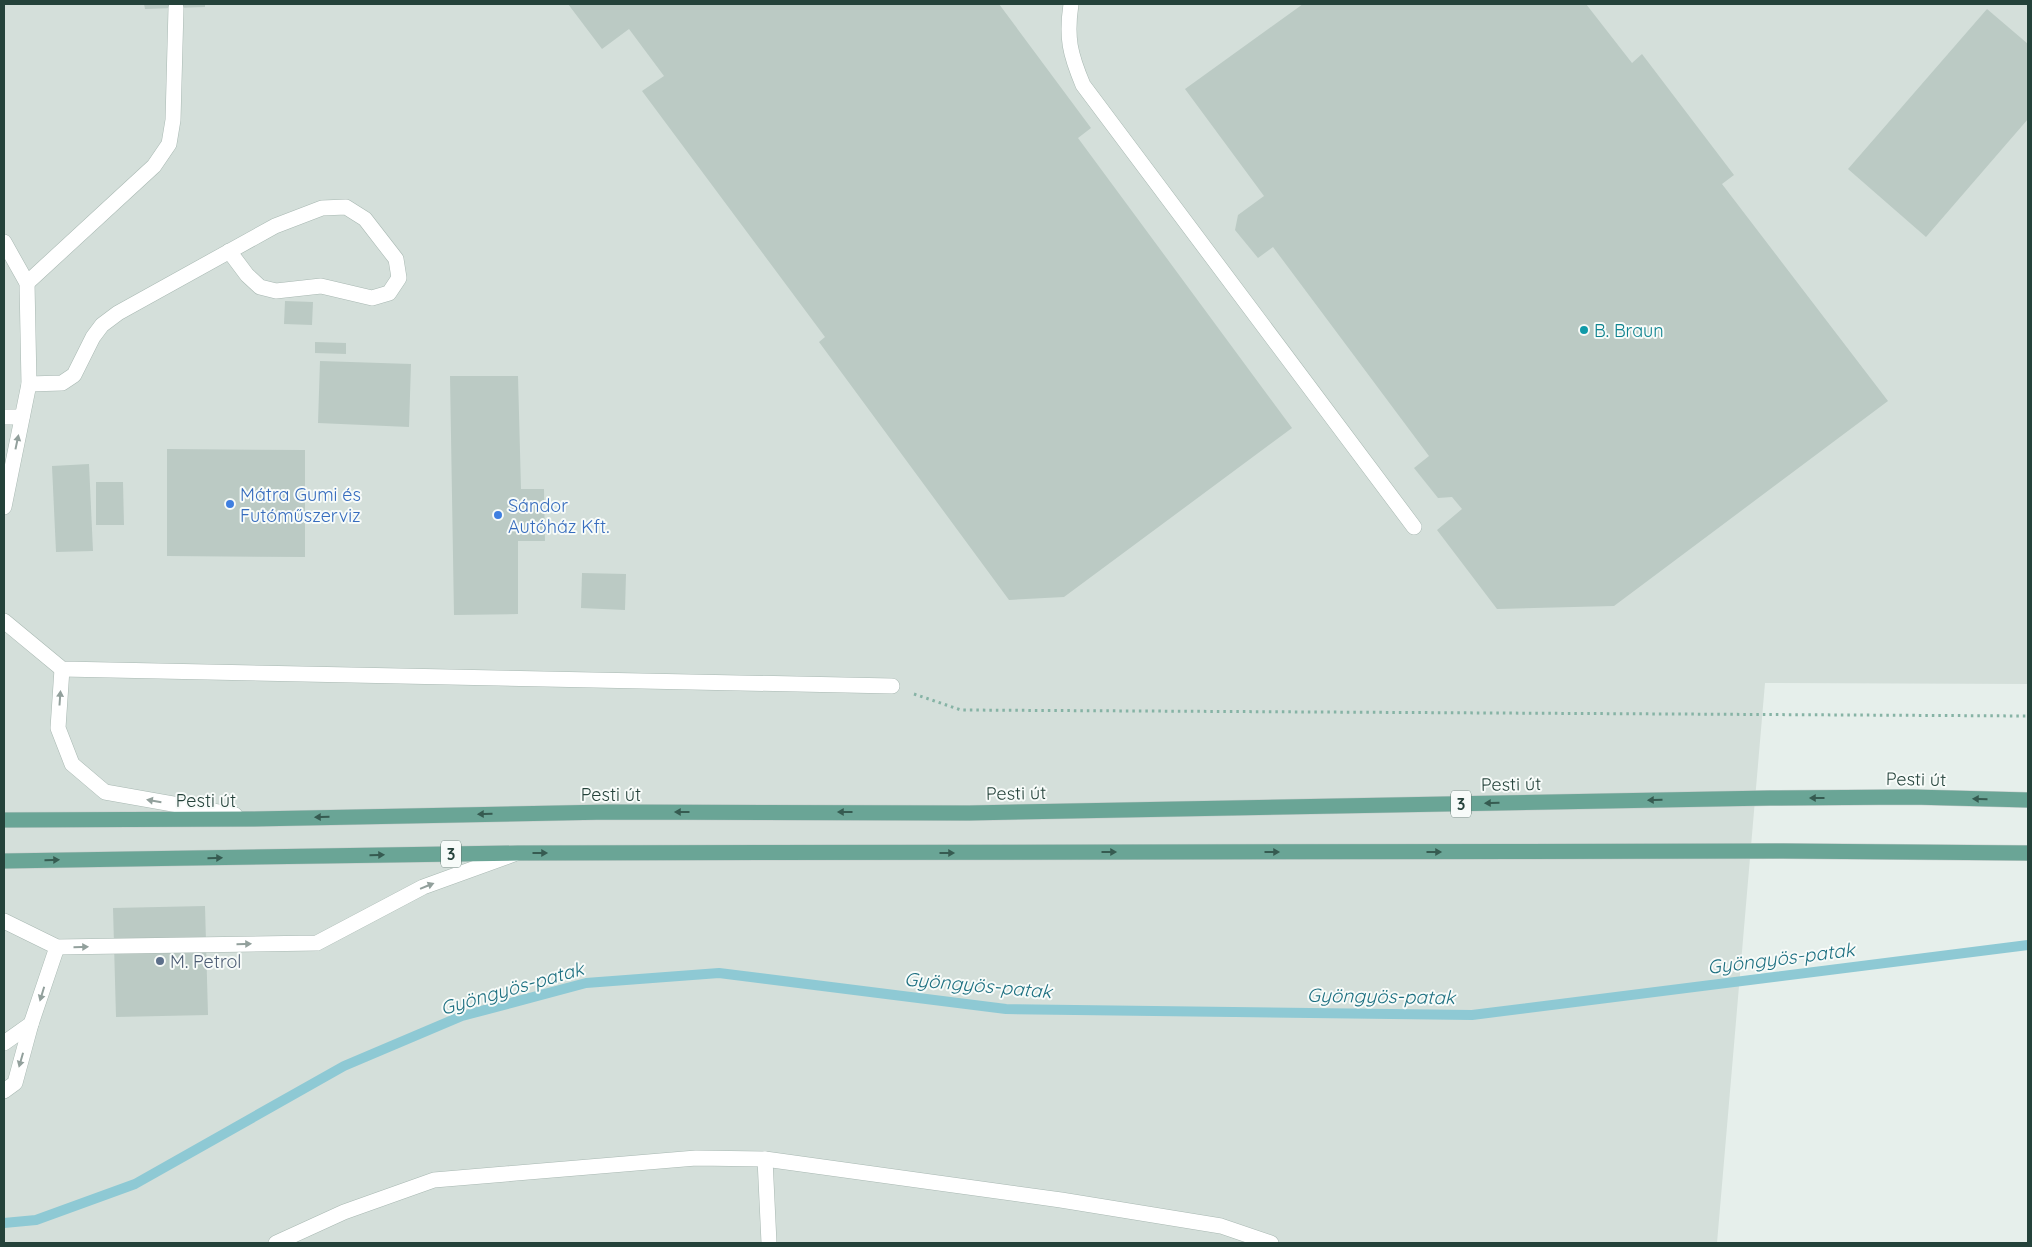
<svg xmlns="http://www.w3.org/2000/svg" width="2032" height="1247" font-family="Quicksand,sans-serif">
<rect width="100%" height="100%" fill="#e6efeb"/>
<!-- built -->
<polygon fill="#d4dfda" points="4,4 2028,4 2028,684 1765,683 1717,1243 4,1243"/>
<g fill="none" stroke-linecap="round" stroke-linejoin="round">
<!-- stream -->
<polyline stroke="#8ec9d4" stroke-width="10" points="4,1223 36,1220 135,1184 344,1066 462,1016 586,983 719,973 1006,1009 1472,1015 2028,945"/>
</g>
<!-- building -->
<g fill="#bbcac4">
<polygon points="144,4 205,4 205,7 145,9"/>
<polygon points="568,4 999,4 1091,128 1078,138 1292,428 1064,597 1009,600 819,342 825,337 642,91 664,76 629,29 602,49"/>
<polygon points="1303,4 1586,4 1632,63 1642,54 1734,175 1722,184 1888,401 1614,606 1497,609 1437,530 1462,509 1452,497 1438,498 1414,468 1429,456 1273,247 1258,258 1235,230 1238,215 1264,196 1185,89"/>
<polygon points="1987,9 2028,44 2028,119 1926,237 1848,169"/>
<polygon points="285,301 313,302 312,325 284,324"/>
<polygon points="315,342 346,343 346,354 315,353"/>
<polygon points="320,361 411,364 409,427 318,423"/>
<polygon points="450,376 518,376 521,489 544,489 545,541 518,541 518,614 454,615"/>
<polygon points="167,449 305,450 305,557 167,556"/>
<polygon points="89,464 93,551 56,552 52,466"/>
<polygon points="96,482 123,482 124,525 96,525"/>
<polygon points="582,573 626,574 625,610 581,608"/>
<polygon points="205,906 208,1015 116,1017 113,908"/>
</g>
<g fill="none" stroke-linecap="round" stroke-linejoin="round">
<defs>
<g id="service">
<path d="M1071,4c-5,34 -1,50 12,81l331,442"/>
<polyline points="4,242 27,283 29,384 4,507"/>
<polyline points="27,283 154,166 169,144 173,120 176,8"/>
<polyline points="29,384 62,383 74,375 93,337 102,325 118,313 275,226 322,208 346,207 365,219 396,259 399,278 389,293 372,298 321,286 276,291 260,287 247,275 229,251"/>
<polyline points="4,417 22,417"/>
<polyline points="4,621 62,669 892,686"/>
<polyline points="62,669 58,728 72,764 105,792 235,815"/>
<polyline points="4,921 57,947 317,943 423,887 514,854"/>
<polyline points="4,1043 31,1024 57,947"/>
<polyline points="4,1091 15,1083 31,1024"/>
<polyline points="765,1159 769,1243"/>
</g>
<polyline id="minor" points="276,1243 344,1212 434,1180 696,1158 765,1159 1061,1200 1221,1226 1271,1243"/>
<g id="primary">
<polyline points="4,820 254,819 609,812 969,813 1770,798 1912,797 2028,800"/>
<polyline points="4,861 518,853 1783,851 2028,853"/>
</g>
</defs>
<!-- service casing -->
<use href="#service" stroke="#a8b8b2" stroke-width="16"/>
<!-- minor casing -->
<use href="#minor" stroke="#a8b8b2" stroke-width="16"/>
<!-- primary casing -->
<use href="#primary" stroke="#c2cac8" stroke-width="16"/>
<!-- path -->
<polyline stroke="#86b3a5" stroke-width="3" stroke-dasharray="2.5 4" stroke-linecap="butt" points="914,694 961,710 2028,716"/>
<!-- service -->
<use href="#service" stroke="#fff" stroke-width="15"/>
<!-- minor -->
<use href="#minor" stroke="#fff" stroke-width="15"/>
<!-- primary -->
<use href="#primary" stroke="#6aa596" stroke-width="15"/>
</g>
<!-- one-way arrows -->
<defs><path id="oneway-solid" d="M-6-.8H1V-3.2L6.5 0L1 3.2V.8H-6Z" transform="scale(1.25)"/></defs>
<g fill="#92a09c">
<use href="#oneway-solid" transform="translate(17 442) rotate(-78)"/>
<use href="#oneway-solid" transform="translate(60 698) rotate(-86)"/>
<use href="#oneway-solid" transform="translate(154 801) rotate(-170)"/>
<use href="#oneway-solid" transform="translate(427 886) rotate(-22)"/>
<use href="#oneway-solid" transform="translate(244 944) rotate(-1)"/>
<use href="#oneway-solid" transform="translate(81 947) rotate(-1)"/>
<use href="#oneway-solid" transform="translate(42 994) rotate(107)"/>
<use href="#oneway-solid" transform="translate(21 1060) rotate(106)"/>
</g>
<g fill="#365b51">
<use href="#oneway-solid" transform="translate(1817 798) rotate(180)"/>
<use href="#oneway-solid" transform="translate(1980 799) rotate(-179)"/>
<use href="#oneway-solid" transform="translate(1655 800) rotate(179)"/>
<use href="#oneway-solid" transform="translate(1492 803) rotate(179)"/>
<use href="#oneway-solid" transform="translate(682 812) rotate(-180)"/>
<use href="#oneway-solid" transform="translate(845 812) rotate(-180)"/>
<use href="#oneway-solid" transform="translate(485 814) rotate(179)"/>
<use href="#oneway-solid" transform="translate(322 817) rotate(179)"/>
<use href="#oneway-solid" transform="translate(1109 852)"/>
<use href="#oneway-solid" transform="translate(1272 852)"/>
<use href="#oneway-solid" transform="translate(1434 852)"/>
<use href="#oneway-solid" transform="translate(540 853)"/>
<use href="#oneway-solid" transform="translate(947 853)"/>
<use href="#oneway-solid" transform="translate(377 855) rotate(-1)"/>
<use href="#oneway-solid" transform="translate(215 858) rotate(-1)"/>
<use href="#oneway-solid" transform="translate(52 860) rotate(-1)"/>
</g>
<!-- markers -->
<circle fill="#0f9aa8" stroke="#f7fbf9" stroke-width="2" cx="1584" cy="330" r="5"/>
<g fill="#3f7fe0" stroke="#f7fbf9" stroke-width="2">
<circle cx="230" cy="504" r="5"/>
<circle cx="498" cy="515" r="5"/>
</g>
<circle fill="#5c6f8a" stroke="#f7fbf9" stroke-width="2" cx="160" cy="961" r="5"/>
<g text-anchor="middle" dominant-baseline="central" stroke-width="4" stroke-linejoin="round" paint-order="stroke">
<!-- shield labels -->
<g fill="#f7fbf9" stroke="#637a73" stroke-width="1">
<rect x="1451" y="790.5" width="20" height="27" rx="4"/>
<rect x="441" y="840.5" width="20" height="27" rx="4"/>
</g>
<g font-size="16" font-weight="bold" fill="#24423a">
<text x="1461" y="804">3</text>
<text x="451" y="854">3</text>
</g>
<!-- culture labels -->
<g font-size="18" fill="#0d838f" stroke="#f7fbf9" text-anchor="start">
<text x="1594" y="330">B. Braun</text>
</g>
<!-- shop labels -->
<g font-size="18" fill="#366cbe" stroke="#f7fbf9" text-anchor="start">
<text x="240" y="494">Mátra Gumi és<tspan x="240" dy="21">Futóműszerviz</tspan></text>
<text x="508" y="505">Sándor<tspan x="508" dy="21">Autóház Kft.</tspan></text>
</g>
<!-- street labels -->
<g font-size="18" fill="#24423a" stroke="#f7fbf9">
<text transform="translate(1916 779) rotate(1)">Pesti út</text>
<text transform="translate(1511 784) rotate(-1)">Pesti út</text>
<text transform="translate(1016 793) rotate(-1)">Pesti út</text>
<text x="611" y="794">Pesti út</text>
<text x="206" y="800">Pesti út</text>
</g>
<!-- service labels -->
<g font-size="18" fill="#4e5e75" stroke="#f7fbf9" text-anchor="start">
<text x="170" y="961">M. Petrol</text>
</g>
<!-- water labels -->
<g font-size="19" font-style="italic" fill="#1c6f80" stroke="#f7fbf9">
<text transform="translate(1781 958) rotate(-7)">Gyöngyös-patak</text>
<text transform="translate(978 985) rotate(5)">Gyöngyös-patak</text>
<text transform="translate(512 988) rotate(-16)">Gyöngyös-patak</text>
<text transform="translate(1381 996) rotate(1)">Gyöngyös-patak</text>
</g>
</g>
<!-- border -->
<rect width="2032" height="1247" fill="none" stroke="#24423a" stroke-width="10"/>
</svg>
